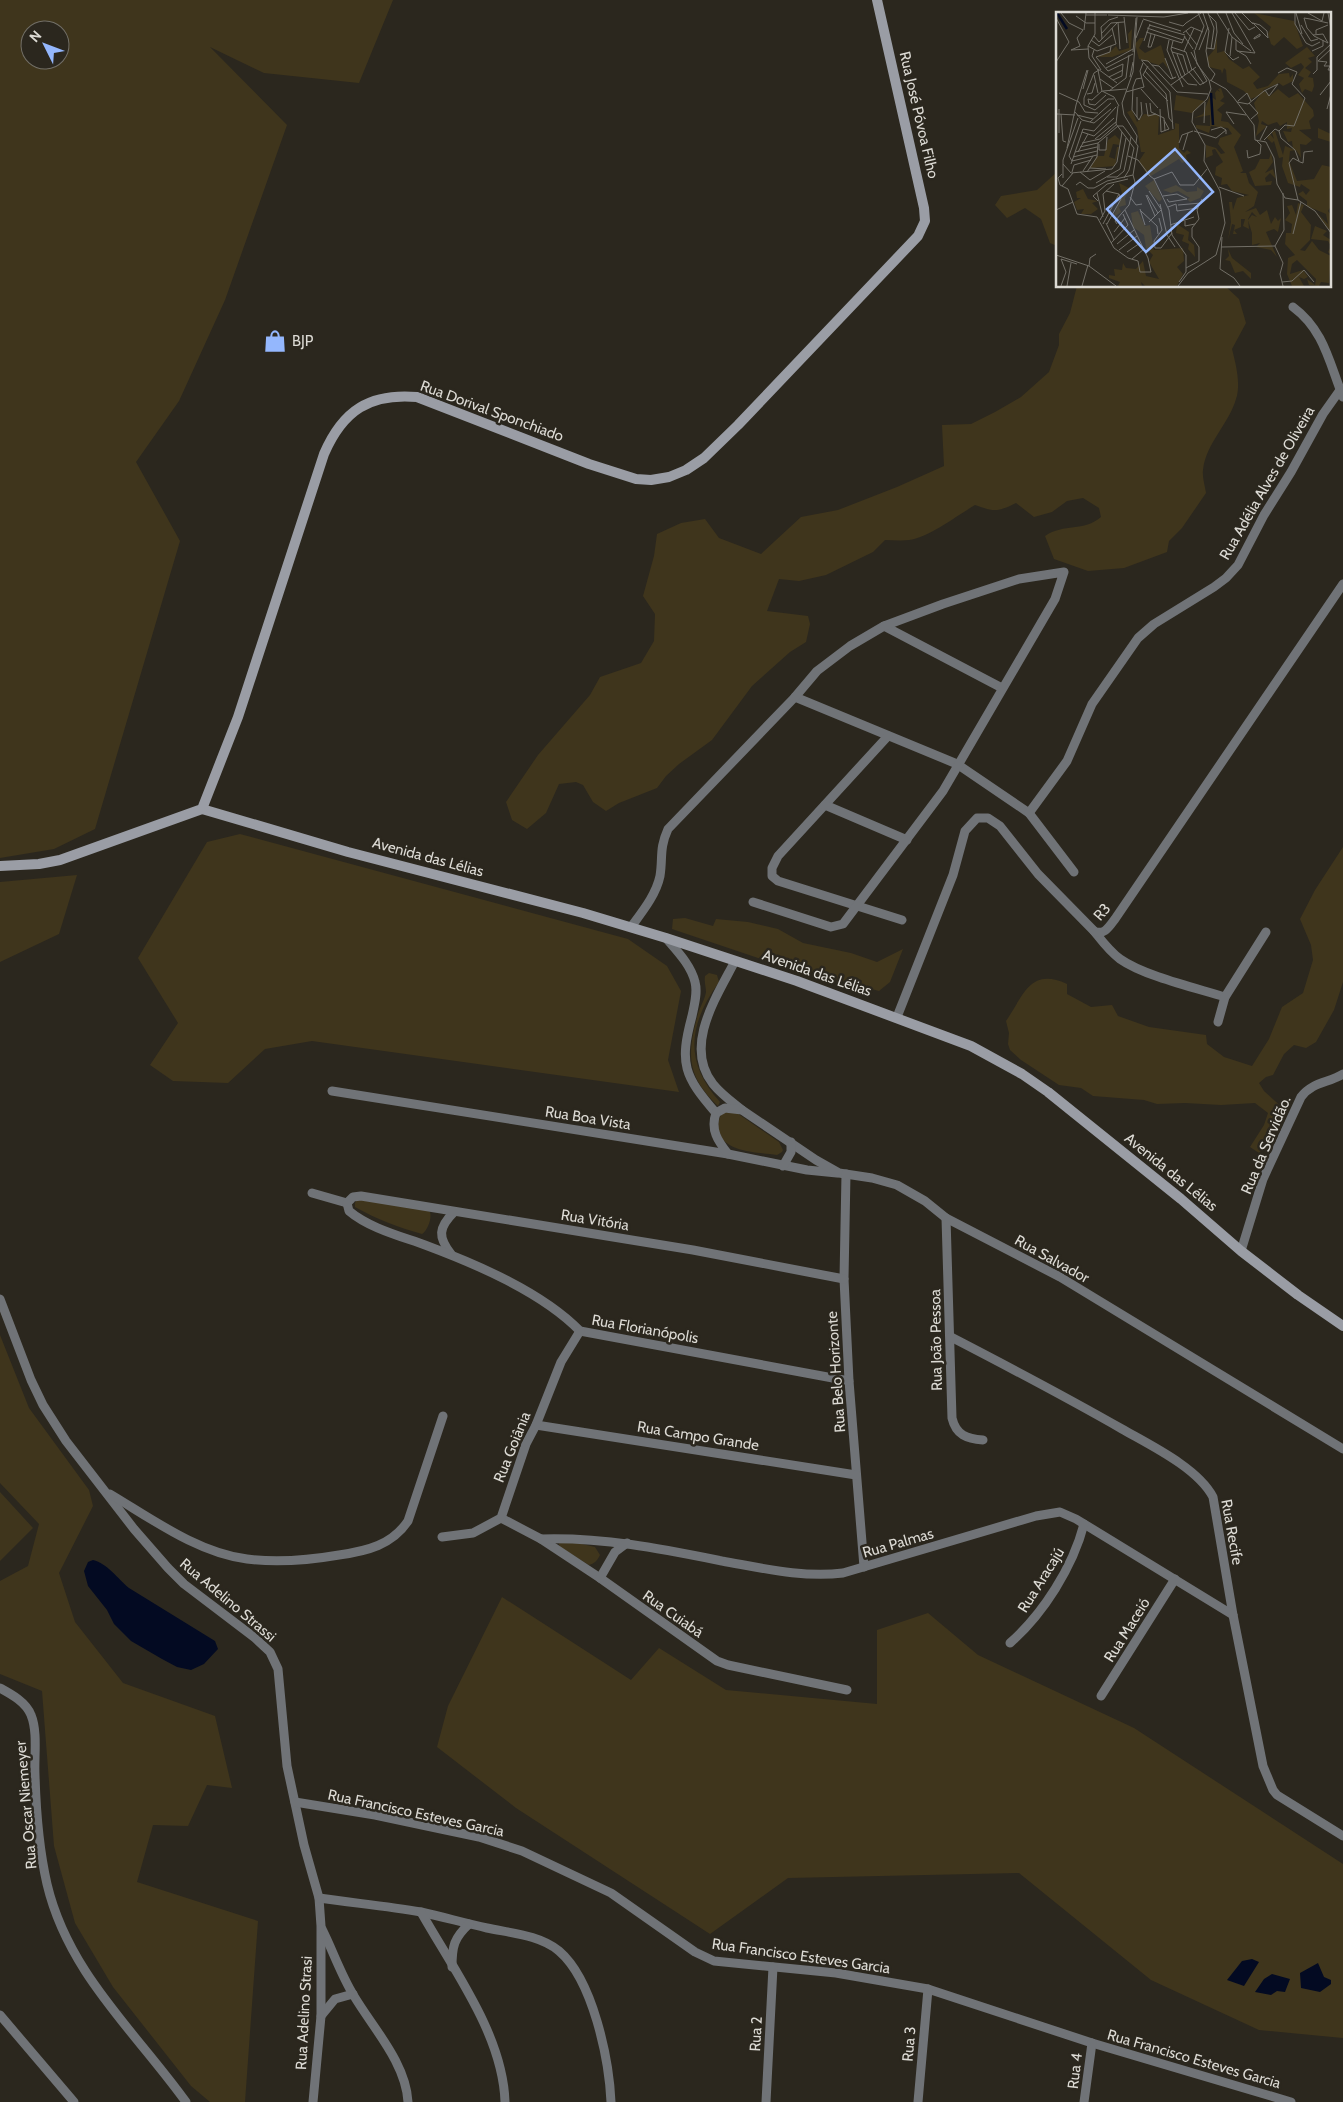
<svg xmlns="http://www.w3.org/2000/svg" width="1343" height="2102" font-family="Cabin,sans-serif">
<rect width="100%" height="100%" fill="#2b271e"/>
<!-- green -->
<g fill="#3f351c" fill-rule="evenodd">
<path d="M0,0h393l-34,83 -95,-10 -54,-26 77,78 -62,175 -46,101 -43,61 44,79 -85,288 -41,20 -54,9zM30,30h30v30h-30z"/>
<polygon points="1057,172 1057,246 1050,243 1041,219 1025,208 1007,218 995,205 1001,196 1037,190"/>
<path d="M1077,286h148l14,13 7,24 -14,26c4,16 9,35 4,50 -7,25 -30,44 -33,71 -1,7 2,16 3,23l-24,35 -13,13 -2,11 -43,16 -36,3 -34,-12 -9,-23c19,-13 39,-4 56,-19l-2,-9 -16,-10 -16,3 -15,11 -18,5 -18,-14c-18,9 -22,9 -41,2 -17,10 -47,33 -66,35 -8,1 -16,0 -24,0l-12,12 -47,23 -27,6 -20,-2 -12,32 41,5 2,8 -4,18 -16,10 -38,34 -40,54 -33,24 -13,12 -9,12 -38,15 -13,8 -13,-9 -10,-17 -7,-3 -17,2 -13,29 -19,16 -15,-9 -6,-18 32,-47 52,-60 10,-18 41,-14 13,-22 1,-27 -12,-18 11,-40 3,-22 24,-11 24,-4 14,19 42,16 40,-37 37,-7 59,-23 47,-21 -2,-41 29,-1 24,-12 26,-15 28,-25 10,-27v-11l11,-21z"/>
<polygon points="240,834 628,939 667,966 681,991 668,1060 679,1092 312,1041 265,1049 228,1083 173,1081 150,1065 178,1023 138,958 207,842"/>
<path d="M1343,847v135l-9,28 -18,32 -10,6 -12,-3 -10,9 -11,21 -7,2 -7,6 5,8 21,19 -5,20 -21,23 -9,-6 14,-22 4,-12 -13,-10 -34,2 -36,-2 -28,1 -13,-4 -51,-4 -12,-8 -22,-3 -38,-25 -11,-10 -2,-6 1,-11 -3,-12c18,-26 24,-54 61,-37v10l24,13 21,-2 6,11 31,11 57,8 1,9 17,13 28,9 17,-27 13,-32 21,-14 10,-33 -2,-15 -11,-26 15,-29z"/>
<polygon points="77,875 59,934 0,962 0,882"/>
<polygon points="685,918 713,926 716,919 748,922 778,929 803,943 851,953 877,962 903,949 890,982 879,991 770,962 672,929 673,919"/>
<path d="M709,973l8,2 2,7c-31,43 -35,80 1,120l-2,4c-32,-31 -31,-52 -20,-92 2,-7 7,-15 8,-22 0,-5 -2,-10 -1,-16z"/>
<path d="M730,1111l7,2 42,29 4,8 -1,2 -5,3c-19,-3 -53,-2 -58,-24 -2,-6 0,-13 3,-18z"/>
<path d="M358,1198l67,11 5,3c2,6 -2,18 -8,22 -22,-6 -46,-15 -67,-27v-4z"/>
<polygon points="0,1335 29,1408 89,1490 93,1506 59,1573 75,1622 123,1683 215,1716 232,1788 207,1785 188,1826 153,1825 137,1882 258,1921 245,2102 210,2102 191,2086 113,1987 75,1923 54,1846 42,1691 0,1674 0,1581 28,1566 39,1524 0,1483"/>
<polygon points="0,1492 33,1528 0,1561"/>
<path d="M569,1541l26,6 5,8c-3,6 -5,8 -11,10l-28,-17 -2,-3v-3z"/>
<polygon points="502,1597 631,1680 659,1648 726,1690 877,1704 877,1630 928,1613 978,1655 1134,1728 1343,1864 1343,2038 1259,2030 1151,1980 1019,1873 788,1878 710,1934 516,1808 437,1747 448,1706"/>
</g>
<!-- water -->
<g fill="#030a22">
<path d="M93,1560c14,3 25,19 36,28l86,53 3,8 -14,15 -13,6 -14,-3 -15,-8 -31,-18 -17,-17 -7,-14 -19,-24 -4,-15 4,-9z"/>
<polygon points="1252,1959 1259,1962 1244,1986 1227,1980 1242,1961"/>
<polygon points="1318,1963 1324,1977 1331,1980 1331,1984 1320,1992 1301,1988 1300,1973"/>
<polygon points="1272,1974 1290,1979 1285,1992 1277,1991 1271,1995 1255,1992 1264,1979"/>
</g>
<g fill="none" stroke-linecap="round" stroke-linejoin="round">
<!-- street -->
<g stroke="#707377" stroke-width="9">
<path d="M1293,307c31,23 36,55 50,90"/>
<polyline points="884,626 1002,688"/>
<polyline points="795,697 957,764 1029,813 1074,872"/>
<polyline points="888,736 778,856 772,868 772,876 778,881 902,920"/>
<polyline points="825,805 907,840"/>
<polyline points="1029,813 1067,761 1092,704 1138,638 1154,624 1214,587 1226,578 1238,565 1264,515 1291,472 1323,414 1340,390"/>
<path d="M631,927c11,-15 25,-32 29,-51 3,-19 -1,-27 8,-47l127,-132 22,-26 33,-25 34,-20 59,-22 76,-25 45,-7 -9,27 -112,192 -100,133 -12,3 -78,-25"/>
<path d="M1094,931c8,10 15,20 26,28 24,17 76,29 105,38"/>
<path d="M666,938c11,13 25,27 29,44 3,11 -1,24 -3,34 -13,48 -8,60 24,97"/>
<path d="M735,961c-18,35 -52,85 -22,123 8,10 19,18 29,26"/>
<path d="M897,1017l56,-142 12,-44 12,-13h11l12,8 38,48 56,57c10,5 15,-4 21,-12l228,-335"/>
<polyline points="1218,1022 1225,997 1266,932"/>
<polyline points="332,1091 728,1154 807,1170 837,1173"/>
<polyline points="716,1113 725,1108 742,1110 816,1160 839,1173 872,1178 897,1185 925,1201 946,1218 1060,1277 1343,1449"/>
<path d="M716,1113c-6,17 2,28 12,41"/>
<polyline points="783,1166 791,1152 791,1142"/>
<polyline points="846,1174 844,1279 849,1381 864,1567"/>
<polyline points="312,1193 347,1203"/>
<path d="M946,1218l6,200c4,17 15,21 31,22"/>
<path d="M1241,1251l22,-72 38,-82c11,-15 28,-14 42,-23"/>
<path d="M451,1254c-13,-17 -13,-26 3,-42"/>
<path d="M844,1279l-151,-29 -332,-54 -8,1 -6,6 2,8c20,17 51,25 76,34 51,19 117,47 155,86l269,50"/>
<polyline points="0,1299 31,1380 43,1405 66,1441 134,1529 168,1568 184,1584 255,1638 270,1652 278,1669 287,1766 304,1845 319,1898 321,1926 321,2016 313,2102"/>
<path d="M951,1337c58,30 115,60 171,92 28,16 76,39 91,68l20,118 30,151 10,24 4,5 66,41"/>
<polyline points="536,1425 856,1475"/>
<path d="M110,1494c42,25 88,59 137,65 30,4 63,1 92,-4 28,-4 53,-10 69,-34l35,-105"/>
<polyline points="501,1518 541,1539 600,1578 717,1661 728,1665 847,1690"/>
<polyline points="442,1537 473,1533 501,1518 526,1444 536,1425 561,1362 580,1331"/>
<path d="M541,1539c62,-2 121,10 181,22 40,7 81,17 121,12l193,-57 24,-4 16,7 157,96"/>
<polyline points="600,1578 615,1552 627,1543"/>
<path d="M1010,1643c33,-29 63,-76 74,-119"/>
<path d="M0,1688c11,6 26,14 31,27 7,17 3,42 4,60 1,36 4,74 12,109 21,89 88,147 139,218"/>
<polyline points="1101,1696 1175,1579"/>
<polyline points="295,1802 375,1815 441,1829 479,1837 522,1851 611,1893 695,1952 714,1961 836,1973 928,1989 1092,2043 1291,2102"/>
<path d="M319,1898c34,5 68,8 102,14 22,5 44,11 66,16 23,5 53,7 72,23 34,29 50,108 52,151"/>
<path d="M421,1912c32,57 82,123 84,190"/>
<path d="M322,1929c11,22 19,46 32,67 19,32 52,67 54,106"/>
<path d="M452,1967c0,-21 2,-29 17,-43"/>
<polyline points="0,2015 74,2102"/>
<polyline points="321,2016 335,1999 353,1994"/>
<polyline points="766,2102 773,1967"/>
<polyline points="918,2102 928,1989"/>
<polyline points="1084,2102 1092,2043"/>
</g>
<!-- secondary -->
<g stroke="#9a9da5" stroke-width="10">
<polyline points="202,809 348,852 583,913 666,938 797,981 971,1046 1022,1074 1048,1092 1181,1199 1241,1251 1298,1295 1343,1326"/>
<path d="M0,866l39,-2 21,-4 142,-51 36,-92 86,-263c19,-44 46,-61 93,-57l172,67 47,15 15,1 18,-3 17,-7 18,-12 34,-33 180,-189 7,-15 -1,-13 -47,-208"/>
</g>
</g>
<!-- icons -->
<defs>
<symbol id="shop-bare" viewBox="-9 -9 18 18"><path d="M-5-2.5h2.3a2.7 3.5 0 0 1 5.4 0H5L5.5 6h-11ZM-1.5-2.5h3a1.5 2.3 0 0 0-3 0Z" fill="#94b7fd" stroke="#2b271e" stroke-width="2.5" paint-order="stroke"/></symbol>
</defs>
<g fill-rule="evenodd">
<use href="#shop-bare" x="259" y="325" width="32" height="32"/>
</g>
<g text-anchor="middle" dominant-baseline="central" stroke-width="5" stroke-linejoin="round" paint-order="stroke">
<!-- street labels -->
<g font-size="15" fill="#dcdad4" stroke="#2b271e">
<text transform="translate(919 115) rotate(77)">Rua José Póvoa Filho</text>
<text transform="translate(492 411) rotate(20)">Rua Dorival Sponchiado</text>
<text transform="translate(1267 483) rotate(-60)">Rua Adélia Alves de Oliveira</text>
<text transform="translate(428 857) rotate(15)">Avenida das Lélias</text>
<text transform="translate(1102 912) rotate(-49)">R3</text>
<text transform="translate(817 973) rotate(19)">Avenida das Lélias</text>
<text transform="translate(588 1118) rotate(9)">Rua Boa Vista</text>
<text transform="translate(1266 1145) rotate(-67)">Rua da Servidão.</text>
<text transform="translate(1171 1172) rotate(39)">Avenida das Lélias</text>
<text transform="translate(595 1220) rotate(9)">Rua Vitória</text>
<text transform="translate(1052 1259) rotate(29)">Rua Salvador</text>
<text transform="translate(645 1329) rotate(10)">Rua Florianópolis</text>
<text transform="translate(936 1340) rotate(-91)">Rua João Pessoa</text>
<text transform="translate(836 1372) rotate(-94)">Rua Belo Horizonte</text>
<text transform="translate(698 1436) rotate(9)">Rua Campo Grande</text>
<text transform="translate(512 1447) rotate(-68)">Rua Goiânia</text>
<text transform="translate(1232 1532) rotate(80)">Rua Recife</text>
<text transform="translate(898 1543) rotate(-16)">Rua Palmas</text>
<text transform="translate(1041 1580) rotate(-58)">Rua Aracajú</text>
<text transform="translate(228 1600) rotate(40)">Rua Adelino Strassi</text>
<text transform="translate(673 1614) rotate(35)">Rua Cuiabá</text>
<text transform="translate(1127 1630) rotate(-58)">Rua Maceió</text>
<text transform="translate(26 1805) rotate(-95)">Rua Oscar Niemeyer</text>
<text transform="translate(416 1813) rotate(12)">Rua Francisco Esteves Garcia</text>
<text transform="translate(801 1956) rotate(8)">Rua Francisco Esteves Garcia</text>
<text transform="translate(304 2013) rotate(-87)">Rua Adelino Strasi</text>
<text transform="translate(756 2034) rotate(-87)">Rua 2</text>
<text transform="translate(909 2044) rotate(-85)">Rua 3</text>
<text transform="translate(1194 2059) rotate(16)">Rua Francisco Esteves Garcia</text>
<text transform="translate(1075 2071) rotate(-83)">Rua 4</text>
</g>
<!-- poi labels -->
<g font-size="15" fill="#dcdad4" stroke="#2b271e" text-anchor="start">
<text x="292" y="341">BJP</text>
</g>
</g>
<!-- overview -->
<g transform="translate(1056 12)">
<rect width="275" height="275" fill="#2b271e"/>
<path d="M198,1l40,8 9,25 -6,3 -13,-12 -10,9 -3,-2 -3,-10 3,-7zM76,17l-1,21 -19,7h-16l14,-5 6,-6 3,5 10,-3 -1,-14zM161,25v16l7,-2 5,8 14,10 6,-3 11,11 -7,6 4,6 11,-3 11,-12 10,-1 1,5 3,-4v7l-10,5 -4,-3 -16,7 7,6 8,-7 11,9 9,-5 15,17 1,6 -5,5 2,8 -12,1 13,10 -6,5 -6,-1 1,14 -5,-8 -6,1 -1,10 8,20 17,-2 8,-14 9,2v39l-3,5 3,4v18l-15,-21 12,12 -2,-10 -19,-8v-5l-9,-7 5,-3 3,4 4,-5 -9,-6 -1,3 -12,-4 -6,-17 1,-9 -4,1 -5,-17 -2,2 -5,-5 3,-4 4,5 -2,-7 3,-1 8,24 2,-9 8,3 -1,-8 -4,1 -5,-11 8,1 1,-4 -5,1v-7l-7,4 -3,-4 -9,3 -6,-4 -1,3 6,2 -11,10 3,-15 -5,-18 6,-8 -9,4 -7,-8 -17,-9 -1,-12 -2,-2 -2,6 -1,-4 -12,-3 -2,-9 7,-8zM84,26h4l-5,10 6,5 16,-8 7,24 -5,-7 -4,3 -20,-6 -4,-15zM251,35l8,9 -7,2 4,4 -7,6 6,4 -3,5 5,1 1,8 -2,6 -7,-3 -3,4 -3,-9 5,-6 -6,-3 6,-8 -3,-4 -10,5 -6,-5zM165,76l3,9 -4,4 5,2 -8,7 5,4 -1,7 7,1 13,13 -7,12 9,24 -3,2h6l3,10 9,9 -4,14 -9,6 11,-4 4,7 7,-5 4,14 4,-7 3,4 3,-3 -3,14 -4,-3 -8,3 11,25 -6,-7 -15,-3 4,-4 -8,2v-12l-4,-13 4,-5 5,2 -5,-5 -4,7 1,10 -6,-3 2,-7h-4v8l-7,3 3,4h-4l2,-9 -3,-1 -4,16 3,-18 -2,-20h3l1,8 4,-12 12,-3 -17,-4 -5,-7 -6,1 1,-7 -7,-3 1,-8 7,-5 -8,-13 -3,1 1,5 -7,3v-13l10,3 5,6 4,-1 -7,-9 2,-6 12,-4 -4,-6 -17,-2 -2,7 -13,-5v-3l14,1v-11l-16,3 9,-4 7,-18 6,4 -1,-7 2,-3 3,2 -2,-3zM120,83l24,5 5,1 -13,12 -18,-3zM76,98l5,12 7,-8 15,1 -1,20 17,-6v-6l4,1v24l5,5 3,-3 4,3 -5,2 1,6 -5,2 -3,-4 -28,17 -5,-3 -7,-12 6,-9h-4l-4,-24 -10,-16zM262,116l13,6v8l-13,-4zM59,123l5,5 1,-4 -1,9 -7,-1 -4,13 6,2 2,-12h2l-4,19 -25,2 7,-12h7l4,-16zM215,141l2,9 -8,11 8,-4 3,10 -6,-6 -5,5 1,4 6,-1 -1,4 -16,1 -6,-14 6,-3 5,-10h9zM98,168l8,19 -3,3 -14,-16zM78,170l-9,16 1,7 -7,2 2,5 -8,6 9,-25 -3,-10 10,5zM120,173l11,7 10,-1v-4l7,4 -4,7 -10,4 -3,-3 3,-1 -12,-7 -7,2 -8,-3zM27,177l5,10 10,2 -6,2 6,6 -7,5h-10l3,-5 -7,1 -3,-8 7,-4h-4l-1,-6zM242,191l6,2 -3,7 10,13 -1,15 -10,10 5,1 7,-10 7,9 12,6 -2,27 -8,-1 -2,4 -10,-1 -2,-6 8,6 1,-6 -19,-19 -5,4 -2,10 13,-4 5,7 -4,2 -5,-2 5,9h-12l-5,-12 1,-16 7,-3 -10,-11 1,-11h5l1,-9 -7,-4 5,-7 -3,-7 5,-1 4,10zM82,199l7,15 5,-1 4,25 29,-2 1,13 -7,6 6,7 -6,12h-32l-4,-4 1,4h-24l2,-4 -11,-4v-3l6,1 -1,-7 8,1 1,-7 3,5 10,1 7,-8 3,15 13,3 -10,-17 4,-7 -7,-7 -2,-13 -11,-8 -2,-14zM121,212l12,8 -1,8 6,5 1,12 -7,-8 1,-5 -7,-3 2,-6 -8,-2zM259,214l12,5 -4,4 8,5v15l-3,-3 3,-6 -3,-5 -17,-2zM172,237l4,9 19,15v6l-8,-8 -8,2 -5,-12 -5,-1 4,-4z" fill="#3f351c"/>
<path fill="none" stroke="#030a22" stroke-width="2.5" d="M1,1l10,16M155,81l2,32"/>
<path fill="none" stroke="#726f67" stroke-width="1" d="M5,1l8,10 14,7 -6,8 3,8 -9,4M39,1v21l-7,12 1,12 9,12 4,21 12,6 5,9M147,1l6,18 -3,20 3,16 6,7 -4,7M152,1l6,15 -3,21M161,1l15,24 -2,19M170,1l8,20 9,11M176,1l23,40M179,1l14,17 6,-3M186,1l11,11M239,1v11l11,19 6,3 8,-4M240,1l6,21M252,1l14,8 2,-8M272,1l3,16M30,3h21M52,3l56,2 24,-4M20,4l10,7h9M68,5l3,26M0,6l13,24 -4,6M87,7l38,12M254,7l-6,-1 3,10 7,8 14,7M254,7l18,4M62,10l2,27M113,10l14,4 3,-3M130,11l15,-10M196,11h1l7,2 7,6 1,7 -15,-15M93,13l36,10M245,13l10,16 7,-2M56,16l4,16M91,16l36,12M173,16l-4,24 8,8 6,-3M28,18l2,-17M130,19l11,14M90,20l36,11 3,-7M127,21l8,-6 12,5M45,22l10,-11 13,-1M95,22l-3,13h3l4,-12M204,22v2l-6,3v-1zM260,22v-4l12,-5M257,23l10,-1 5,9M38,24l5,6 18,-19M128,24l9,13M176,25l19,14M80,26l7,-18M46,27l-1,-12 8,-7 9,-3M35,28l8,6 13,-11M113,28l-2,10 16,37M180,28v10l10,6 5,8M88,29l6,-17M117,29l-2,8 10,27 7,8 9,1M32,34l9,5 19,-7M55,34l-1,6 -14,5 12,14 15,-7M115,35l15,5 6,18M151,36l7,1 3,-17 -1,-10 -7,-7M15,38l17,-1M38,38l-2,6 9,14M139,38l9,-24 -6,-13M143,38l9,-23M128,39l10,-23M181,39l18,2M256,39l11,-5v-6M77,40l3,-34M116,40l11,3 5,17M121,42l8,21M109,46l8,21M85,48l7,1 29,31 31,2M86,49l28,31 3,37M262,49l9,1 -3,4h6l-2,4h3M262,49l13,-12M0,50l9,-14M50,52l27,-15M96,53l7,1 12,13 5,-2M92,54l-5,9 25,26M50,56l27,-14M42,57l19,14M137,57l11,15M43,58l-5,3 -10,25v7l11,5 13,-11h6M89,59l21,23 3,24 4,5M133,60l11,13 7,-4 -16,-29M257,62l4,-4v-13l14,-13M38,63l4,18M53,65l14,-7M74,65l3,-15M44,67l13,9M57,68l9,-4 1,-12M154,68l16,9 8,9 20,27 1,15 11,2 8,16 3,26 8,14 13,2 17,11 16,22M115,73l25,-18M27,77l5,-19M85,77l17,19M46,79l-10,9 -4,-1 1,5 6,1 11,-10M47,79l23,-2M53,79l17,-13 3,-23M70,80l18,-5 -4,-16 3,-8M3,81l20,9M31,82l5,-1 3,-10M264,83l11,-14M182,89l9,-8 4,8M23,90l6,10 13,1M85,90l1,12 -3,6 -7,-10 1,-23 3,-8 6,-1M181,90l11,2 16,-13 14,-7 -9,12 -4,-6M90,91l2,13 8,-2M94,91l1,9 13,6 1,13M193,91l9,10 -7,6M20,93l11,-35M62,94l-2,18 18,24 -5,22 -5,8M3,97v24M104,97l1,23 8,-3 -5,-9M271,97l4,-15M19,100l7,8 12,3 17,-14M1,102l18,1M5,102l2,27 3,1M21,103l16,4M81,105v-20M34,110l21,-19M148,111l1,-21M178,112l-8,-12 20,3M155,118l10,-3 5,3M138,119l22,7 10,-8v4M223,119l2,7 14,12 4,11M26,120l12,4 20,-18M39,127l21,-17M204,128l7,-14M208,128l11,-11 4,2 6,-6 9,1 11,-28 -13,-14 5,-12 -10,-4 -9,5M26,131l18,-4 17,-15M80,131l1,-7 -13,-21 -2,-12 11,-31 4,-55M123,131l3,-8 11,-4M43,132v6h7l1,-13M24,135l18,-4M11,136l9,-43M127,138l5,-17M191,138l1,8 12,-4 1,-9 -5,-5M19,140l22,-5M22,140l10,-18M72,144l10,4 12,16 4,3 18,-7 8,13h14l13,-16M17,145l24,-6M16,149l-3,-5 12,-35M16,149l25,-6M244,150l3,1 1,-11 9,-1M7,152l8,9 41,-4 5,-7 5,-30M15,152l12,-35 11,2 22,-24M34,156l16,1M27,159l10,-15M16,160l2,-7 17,-5M24,160l10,8 15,-9M31,160l10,-15 1,-14 20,-17M6,162l-4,4 2,7 8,4 9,25 20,3 17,31 14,10 10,3 2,11h11l-3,-14 -23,-48M51,165h10l7,-6 7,-34M7,166v-18l15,-42M98,167l15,31 3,25 14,20v17l-7,10M40,171l24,-14 6,-31M20,173l4,-3 8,6h6l13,-7 26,-6 5,-29 -15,-20h-5M6,174l11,-13M163,175l25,9M93,179l12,18M41,181l6,24M90,183l9,21M91,183l11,18M107,184l14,-2 10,5M74,185l6,8 6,-1M111,187l2,3 18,-3M242,188l-9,-37 4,-5 7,4M42,189l-5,-5 14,-12 21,-5M104,192l7,31 8,12M122,193l23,-2M112,195l8,-3 1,7 21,-3M84,197l5,16M0,198l17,-8M85,199l16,15 1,8M103,206l3,12 -8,11 1,7h6l11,-15M44,208l5,-9 -2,-17 11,-10M129,209v5l10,-2M93,210l12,-12M50,211l8,17M47,212l16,-30 -13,-3M51,212l14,-25 -2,-5M61,212l-2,-3 14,-16 6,-23 -2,-7M114,213l24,-8M58,220l11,-14M237,222l8,-32M166,225l-2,32 14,9 6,8M55,231l17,-18 -5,-11M61,232l17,-14M219,234l9,-16 -1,-37M219,234l8,17 -3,11 3,12M165,235l54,-1M63,238l18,-14M71,240l13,-9M0,243l33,11 27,20M5,247l5,13 -5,14M5,247l16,5M76,247l12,-10M33,254l1,-8 6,-4M130,256l13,-7v-14l-7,-10v-9l7,-9 -2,-9 5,-11M226,270l10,-1 12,-11 10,12M11,274l4,-23M26,274l6,-21M122,274l10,-13 28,-18 9,-32 -5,-32 -16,-30 1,-16 -13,-23 1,-10 14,-13 4,-10 -2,-9 -12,-16 -3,-14"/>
<path fill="#94b7fd" fill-opacity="0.15" stroke="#94b7fd" stroke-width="2.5" d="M119,137l38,43 -67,60 -39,-43z"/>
<rect width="275" height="275" fill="none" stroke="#dcdad4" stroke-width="2.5"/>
</g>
<!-- north arrow -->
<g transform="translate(45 45) rotate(312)"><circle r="24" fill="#2b271e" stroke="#726f67"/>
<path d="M0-4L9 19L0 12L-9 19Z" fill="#94b7fd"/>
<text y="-8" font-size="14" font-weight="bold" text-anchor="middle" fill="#dcdad4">N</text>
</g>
</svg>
